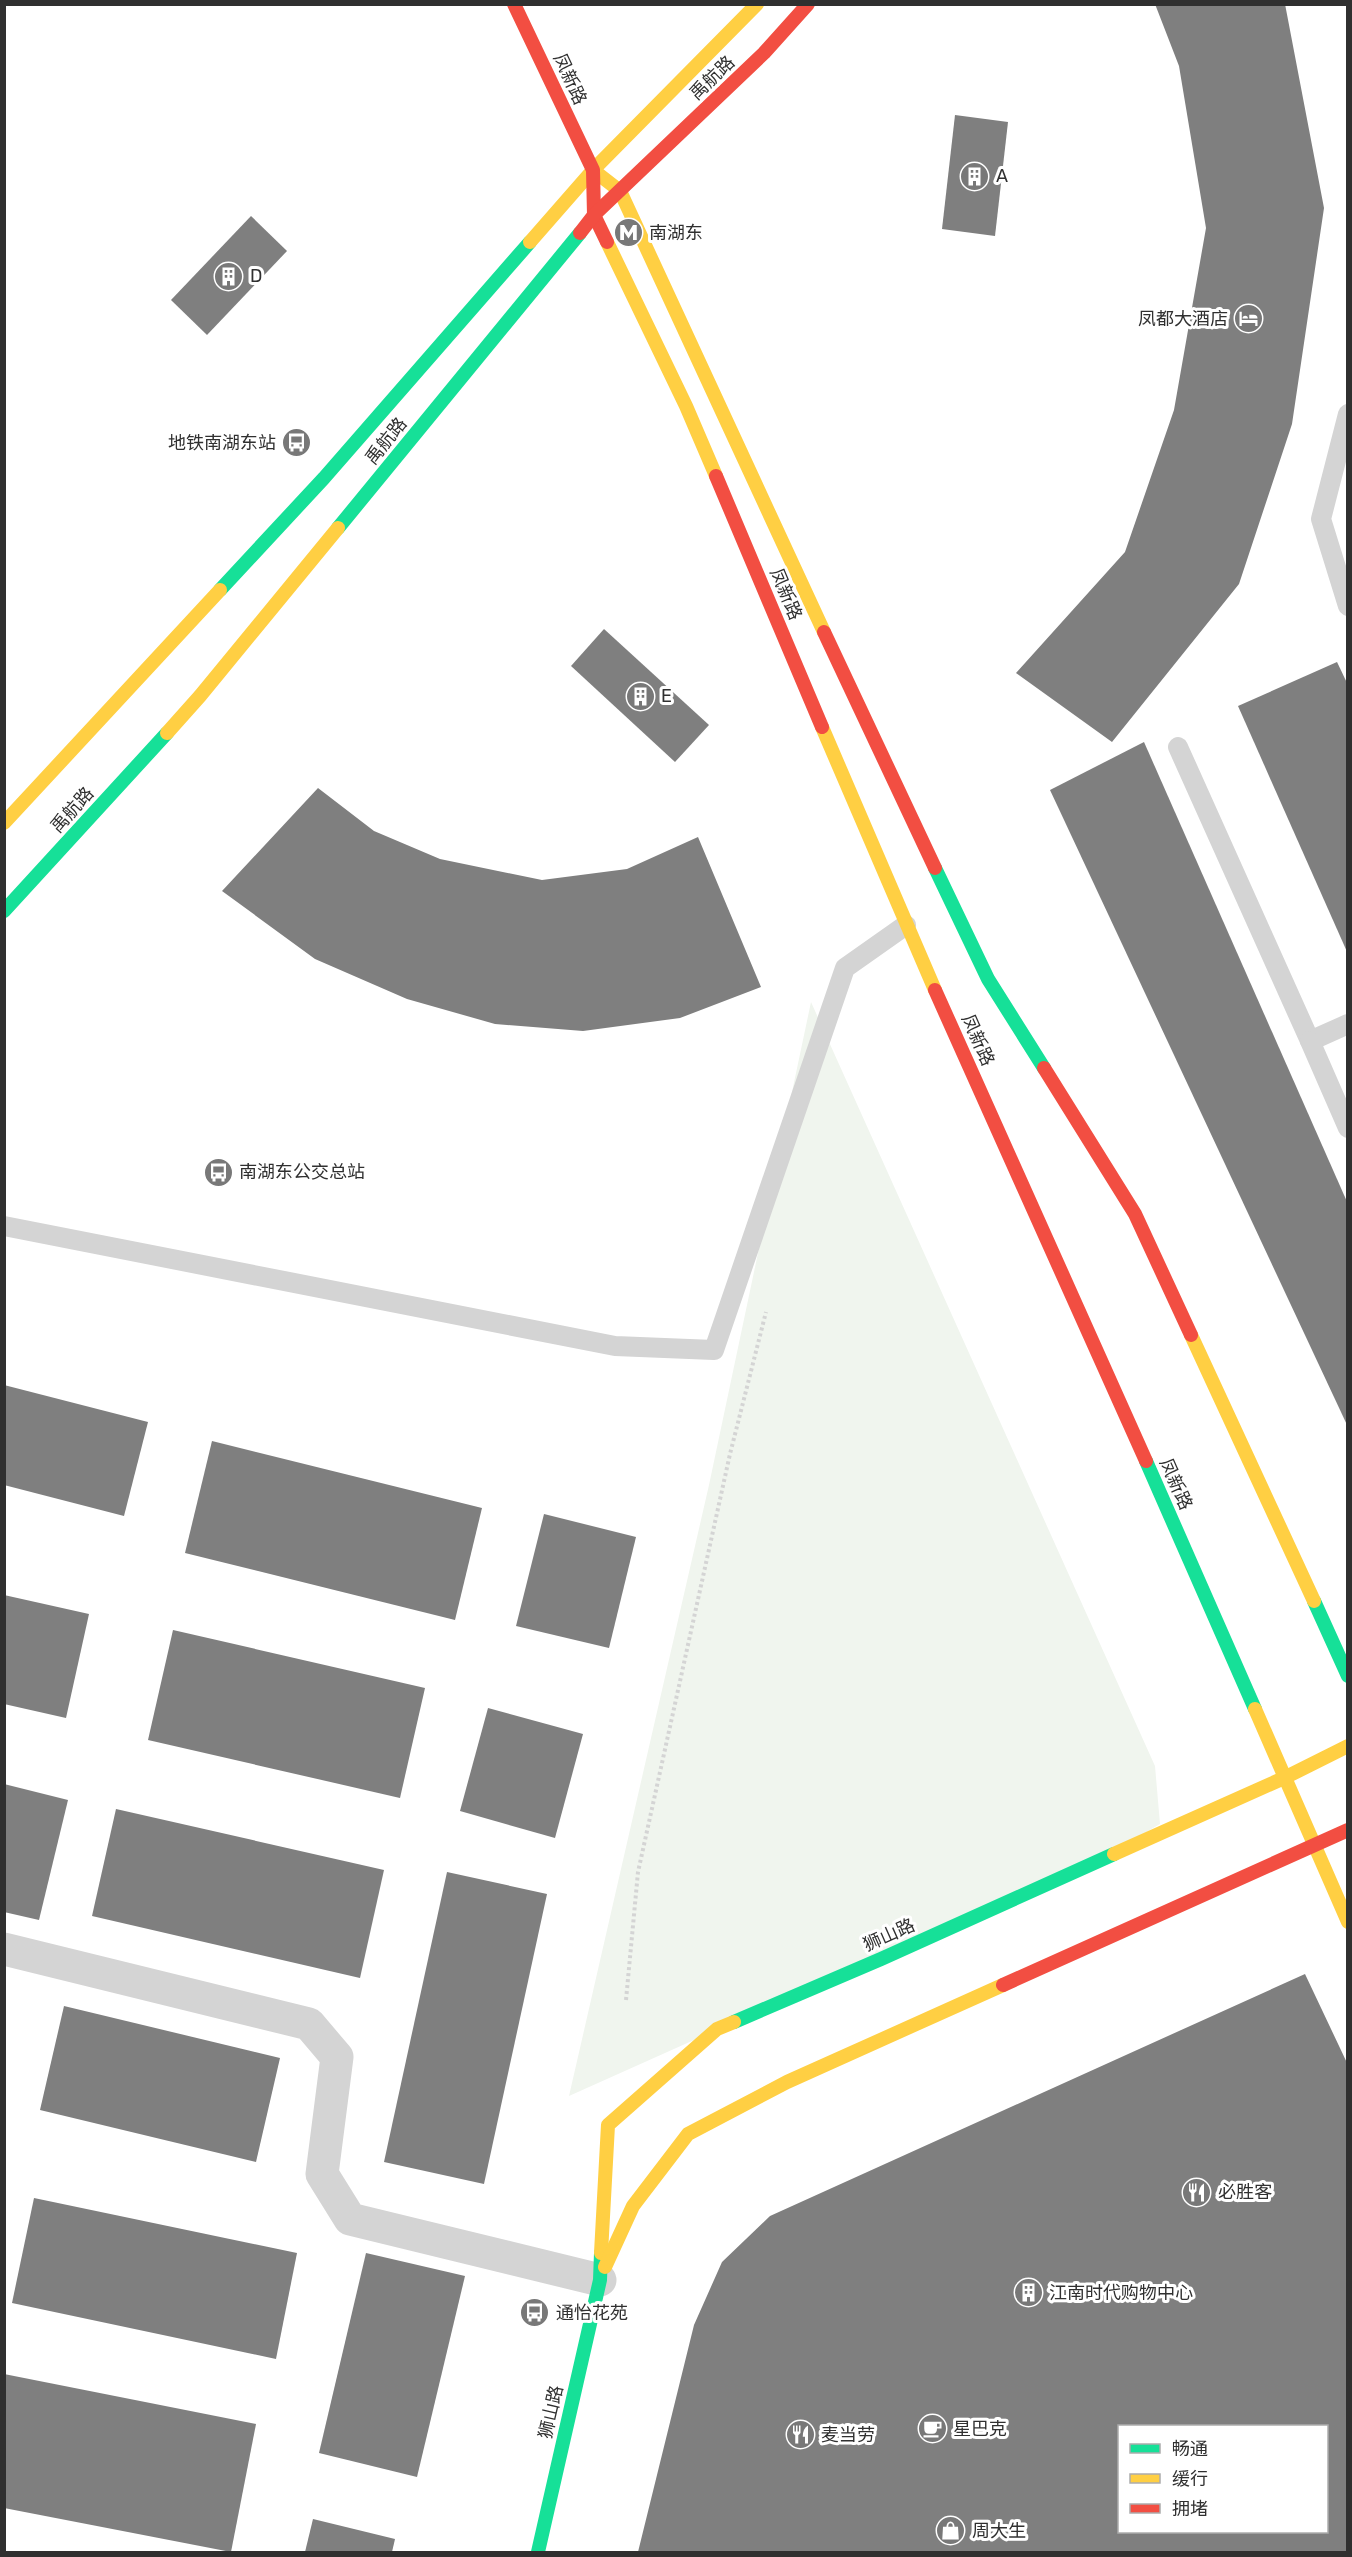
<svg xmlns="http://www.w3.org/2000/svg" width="1352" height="2557" font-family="Rubik,'Noto Sans SC',sans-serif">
<rect width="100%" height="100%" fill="#fff"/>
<!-- green -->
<polygon fill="#f0f5ee" points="811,1002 1155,1766 1160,1824 1107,1855 569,2096 709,1485"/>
<!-- building -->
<g fill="#7f7f7f" fill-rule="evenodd">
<polygon points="1155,4 1285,4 1324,208 1292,424 1239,584 1112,742 1016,673 1125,552 1174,410 1206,228 1179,66"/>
<polygon points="955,115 1008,122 995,236 942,229"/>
<polygon points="251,216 287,251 207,335 171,300"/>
<polygon points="604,629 709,725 675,762 571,666"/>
<polygon points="1337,662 1348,685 1348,954 1238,706"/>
<polygon points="1144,742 1348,1204 1348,1427 1050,790"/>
<polygon points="318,788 374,831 440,859 542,880 627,869 698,837 761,987 680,1018 583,1031 495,1024 407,999 315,959 222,891"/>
<polygon points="4,1385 148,1422 124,1516 4,1485"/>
<polygon points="212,1441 482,1508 455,1620 185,1553"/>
<polygon points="544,1514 636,1537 609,1648 516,1626"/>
<polygon points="4,1595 89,1614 66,1718 4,1704"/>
<polygon points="173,1630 425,1688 400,1798 148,1740"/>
<polygon points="488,1708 583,1734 555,1838 460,1811"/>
<polygon points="4,1784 68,1800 39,1920 4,1912"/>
<polygon points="116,1809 384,1870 360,1978 92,1916"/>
<polygon points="447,1872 547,1894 484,2184 384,2162"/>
<path d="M1305,1974l43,91v487h-710l56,-227 28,-63 48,-46zM1120,2426h206v106h-206z"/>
<polygon points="64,2006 280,2058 256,2162 40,2110"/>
<polygon points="34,2198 297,2253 276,2359 12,2303"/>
<polygon points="366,2253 465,2276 417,2477 319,2453"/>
<polygon points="4,2374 256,2424 231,2552 4,2508"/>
<polygon points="313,2519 395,2539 392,2552 305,2552"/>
</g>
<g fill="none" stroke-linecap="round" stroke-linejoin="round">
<!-- path -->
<polyline stroke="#d4d4d4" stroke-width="4" stroke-dasharray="3 3" stroke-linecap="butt" points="626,2000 638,1872 730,1454 766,1312"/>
<!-- lane -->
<g stroke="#d4d4d4" stroke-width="20">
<polyline points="1348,414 1321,519 1348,606"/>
<polyline points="1178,747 1310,1041 1348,1024"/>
<polyline points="1310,1041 1348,1128"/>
<polyline points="4,1226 615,1346 714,1350 845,968 906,925"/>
</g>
<!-- street -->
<polyline stroke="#d4d4d4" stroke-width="33" points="4,1949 309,2024 337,2057 322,2174 350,2219 600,2280"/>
<!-- fast -->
<g stroke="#16e098" stroke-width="14">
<polyline points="338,528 580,233"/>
<polyline points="220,590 324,478 530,242"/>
<polyline points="935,868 988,979 1044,1068"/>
<polyline points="4,911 167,733"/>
<polyline points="1146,1461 1255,1709"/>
<polyline points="1314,1601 1348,1676"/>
<polyline points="734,2022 881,1959 1114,1854"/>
<polyline points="538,2552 600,2280 601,2253"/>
</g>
<!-- slow -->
<g stroke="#ffcf43" stroke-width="14">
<polyline points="593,170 620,191 824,632"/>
<polyline points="530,242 593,170 757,4"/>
<polyline points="607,242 686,406 716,476"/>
<polyline points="822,727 935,990"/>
<polyline points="167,733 200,696 338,528"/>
<polyline points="4,823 220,590"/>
<polyline points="1191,1335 1314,1601"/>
<polyline points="1255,1709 1348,1922"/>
<polyline points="1114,1854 1284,1778 1348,1746"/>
<polyline points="601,2253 608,2125 717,2029 734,2022"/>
<polyline points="605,2267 633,2206 688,2134 787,2082 1003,1985"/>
</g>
<!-- jam -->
<g stroke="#f24e42" stroke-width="14">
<polyline points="514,4 593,170 594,215 607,242"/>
<polyline points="580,233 594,215 764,53 808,4"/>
<polyline points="716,476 822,727"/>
<polyline points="824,632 935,868"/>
<polyline points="935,990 1146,1461"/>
<polyline points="1044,1068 1135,1214 1191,1335"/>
<polyline points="1003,1985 1348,1830"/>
</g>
</g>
<!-- icons -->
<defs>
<symbol id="building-disc" viewBox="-11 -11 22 22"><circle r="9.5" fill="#787878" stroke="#fff"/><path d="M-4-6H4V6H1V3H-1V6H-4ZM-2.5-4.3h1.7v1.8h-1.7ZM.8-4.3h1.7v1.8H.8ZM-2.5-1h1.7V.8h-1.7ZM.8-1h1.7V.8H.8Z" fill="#fff"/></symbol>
<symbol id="metro-disc" viewBox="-11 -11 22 22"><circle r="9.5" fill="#787878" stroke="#fff"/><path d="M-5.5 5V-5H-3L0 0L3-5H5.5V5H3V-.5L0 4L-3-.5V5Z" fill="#fff"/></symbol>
<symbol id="hotel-disc" viewBox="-11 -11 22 22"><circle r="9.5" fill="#787878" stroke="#fff"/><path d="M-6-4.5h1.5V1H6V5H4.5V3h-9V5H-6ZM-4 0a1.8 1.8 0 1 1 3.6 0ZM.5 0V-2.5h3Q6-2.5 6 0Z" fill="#fff"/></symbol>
<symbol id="bus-disc" viewBox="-11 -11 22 22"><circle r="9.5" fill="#787878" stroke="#fff"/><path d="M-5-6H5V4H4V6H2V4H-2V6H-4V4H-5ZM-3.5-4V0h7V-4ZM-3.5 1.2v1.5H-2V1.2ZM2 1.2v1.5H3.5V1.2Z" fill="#fff"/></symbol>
<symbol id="restaurant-disc" viewBox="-11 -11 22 22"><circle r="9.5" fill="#787878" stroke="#fff"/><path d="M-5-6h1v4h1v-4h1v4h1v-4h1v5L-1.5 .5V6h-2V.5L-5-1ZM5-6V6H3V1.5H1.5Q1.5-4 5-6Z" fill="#fff"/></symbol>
<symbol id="cafe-disc" viewBox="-11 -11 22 22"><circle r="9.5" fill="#787878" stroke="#fff"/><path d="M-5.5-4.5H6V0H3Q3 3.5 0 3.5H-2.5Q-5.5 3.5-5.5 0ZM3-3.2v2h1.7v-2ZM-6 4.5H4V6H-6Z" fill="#fff"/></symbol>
<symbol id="shop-disc" viewBox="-11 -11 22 22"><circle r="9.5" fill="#787878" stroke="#fff"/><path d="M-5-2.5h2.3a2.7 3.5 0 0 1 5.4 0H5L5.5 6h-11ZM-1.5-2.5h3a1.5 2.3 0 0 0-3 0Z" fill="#fff"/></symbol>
</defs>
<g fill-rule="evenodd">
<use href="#building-disc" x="958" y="160" width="33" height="33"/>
<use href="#metro-disc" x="612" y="216" width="33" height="33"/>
<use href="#building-disc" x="212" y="260" width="33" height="33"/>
<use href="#hotel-disc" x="1232" y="302" width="33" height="33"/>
<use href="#bus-disc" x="280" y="426" width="33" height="33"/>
<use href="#building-disc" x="624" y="680" width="33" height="33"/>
<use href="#bus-disc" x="202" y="1156" width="33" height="33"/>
<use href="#restaurant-disc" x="1180" y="2176" width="33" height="33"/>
<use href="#building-disc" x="1012" y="2276" width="33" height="33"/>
<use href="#bus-disc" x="518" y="2296" width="33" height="33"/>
<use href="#cafe-disc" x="916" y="2412" width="33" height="33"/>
<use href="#restaurant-disc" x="784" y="2418" width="33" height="33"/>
<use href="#shop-disc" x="934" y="2514" width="33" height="33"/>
</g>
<g text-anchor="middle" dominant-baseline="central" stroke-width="6" stroke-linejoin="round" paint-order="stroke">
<!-- street labels -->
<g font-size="18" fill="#303030" stroke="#fff">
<text transform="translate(712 78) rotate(-44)">禹航路</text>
<text transform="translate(570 79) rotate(65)">凤新路</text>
<text transform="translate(386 441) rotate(-51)">禹航路</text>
<text transform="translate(786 594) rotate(67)">凤新路</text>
<text transform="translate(72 810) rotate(-48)">禹航路</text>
<text transform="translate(978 1040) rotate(66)">凤新路</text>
<text transform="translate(1176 1484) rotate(66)">凤新路</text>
<text transform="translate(889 1935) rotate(-24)">狮山路</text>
<text transform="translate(551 2412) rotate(-77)">狮山路</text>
</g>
<!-- poi labels -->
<g font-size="18" fill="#303030" stroke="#fff" text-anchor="start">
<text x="996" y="176">A</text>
<text x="649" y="233">南湖东</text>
<text x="250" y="276">D</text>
<text x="1228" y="319" text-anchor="end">凤都大酒店</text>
<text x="276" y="443" text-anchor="end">地铁南湖东站</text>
<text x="661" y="696">E</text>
<text x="239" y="1172">南湖东公交总站</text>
<text x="1218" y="2192">必胜客</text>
<text x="1049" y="2293">江南时代购物中心</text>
<text x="556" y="2313">通怡花苑</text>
<text x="953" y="2429">星巴克</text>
<text x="821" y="2435">麦当劳</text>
<text x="972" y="2531">周大生</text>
</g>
</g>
<!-- border -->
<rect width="1352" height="2557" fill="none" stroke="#303030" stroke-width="12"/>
<!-- legend -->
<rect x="1118" y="2425" width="210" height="108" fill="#ffffff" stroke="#acacac" stroke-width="1.5"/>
<rect x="1130" y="2444" width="30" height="9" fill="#16e098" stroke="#acacac" stroke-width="1.5"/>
<text x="1172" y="2455" font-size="18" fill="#303030">畅通</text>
<rect x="1130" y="2474" width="30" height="9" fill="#ffcf43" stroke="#acacac" stroke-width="1.5"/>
<text x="1172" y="2485" font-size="18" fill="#303030">缓行</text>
<rect x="1130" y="2504" width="30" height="9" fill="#f24e42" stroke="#acacac" stroke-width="1.5"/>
<text x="1172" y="2515" font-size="18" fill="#303030">拥堵</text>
</svg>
